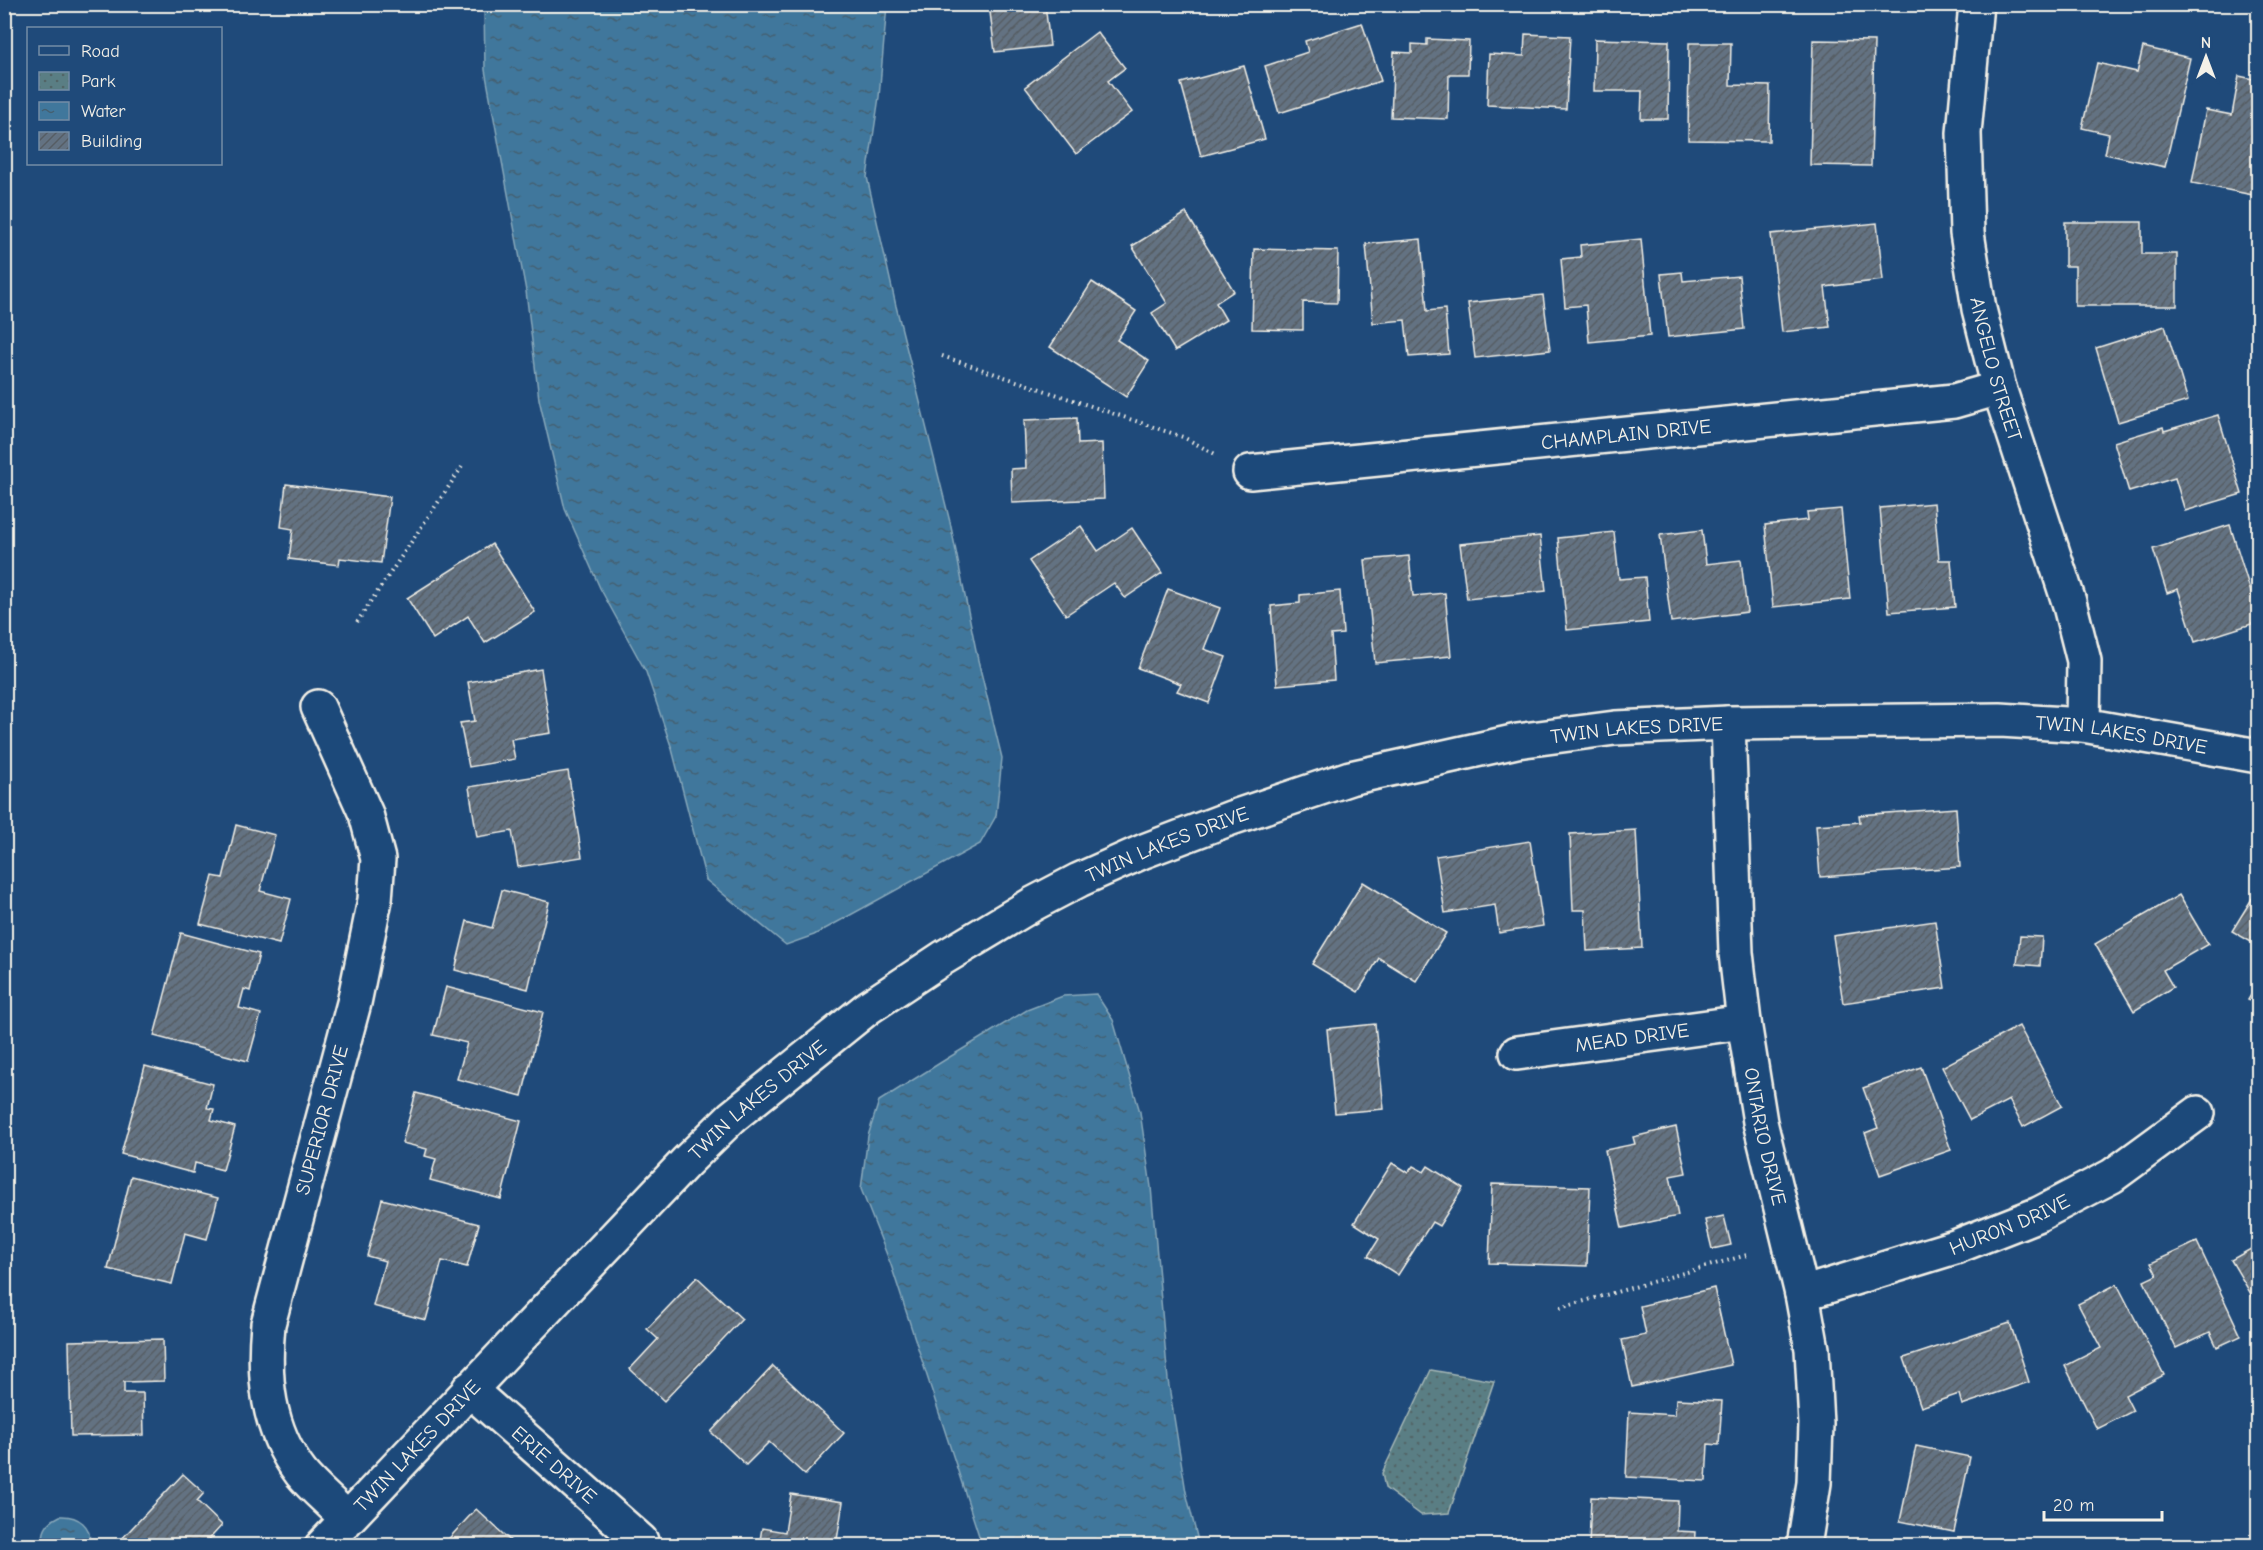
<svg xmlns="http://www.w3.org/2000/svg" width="2263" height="1550" font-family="'Comic Neue',sans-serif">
<defs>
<pattern id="park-dots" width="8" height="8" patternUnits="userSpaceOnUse" patternTransform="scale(1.5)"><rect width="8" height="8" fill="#5a7e84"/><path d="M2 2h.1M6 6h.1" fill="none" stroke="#526668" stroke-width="1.8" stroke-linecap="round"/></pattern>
<pattern id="water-ripples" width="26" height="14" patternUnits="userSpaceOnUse" patternTransform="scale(1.5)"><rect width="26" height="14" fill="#40779c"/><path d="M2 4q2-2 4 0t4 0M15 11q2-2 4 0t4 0" fill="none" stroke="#446071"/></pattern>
<pattern id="building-hatch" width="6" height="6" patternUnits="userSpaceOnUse" patternTransform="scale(1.5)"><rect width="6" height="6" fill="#637282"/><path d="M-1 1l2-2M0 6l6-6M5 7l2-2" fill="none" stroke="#565d64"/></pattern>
</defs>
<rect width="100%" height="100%" fill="#1f4a7a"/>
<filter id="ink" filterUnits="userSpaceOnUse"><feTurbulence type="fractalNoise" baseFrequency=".0167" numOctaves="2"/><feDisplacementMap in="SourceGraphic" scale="12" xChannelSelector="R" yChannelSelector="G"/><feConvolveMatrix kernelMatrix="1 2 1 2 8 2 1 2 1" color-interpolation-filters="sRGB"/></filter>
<g filter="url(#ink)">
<!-- park -->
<polygon fill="url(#park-dots)" stroke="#a7b8b6" stroke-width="1.5" points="1431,1370 1494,1381 1449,1513 1421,1515 1385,1488 1382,1473"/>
<!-- water -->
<g fill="url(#water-ripples)" stroke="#88a8ba" stroke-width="1.5">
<polygon points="484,5 887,5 879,97 867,177 896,306 950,522 978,660 1002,758 996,816 980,844 814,935 786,945 706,880 672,749 646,672 600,588 565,509 539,399 526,291 485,70"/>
<polygon points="1096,994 1113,1020 1140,1112 1151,1187 1168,1380 1186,1492 1199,1545 982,1545 891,1265 861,1189 868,1136 879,1101 948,1058 1027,1010 1063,996"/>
<path d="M60,1516c18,-1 33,10 29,29h-45c-3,-13 3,-23 16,-29z"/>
</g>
<!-- building -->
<g fill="url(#building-hatch)" stroke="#f4f1e8" stroke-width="1.5">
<polygon points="989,4 1045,4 1050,46 995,52"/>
<polygon points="1362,23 1381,81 1279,113 1265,66 1308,52 1305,41"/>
<polygon points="1097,32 1125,68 1108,81 1132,112 1076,154 1025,87"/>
<polygon points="1525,34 1570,36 1566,109 1487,105 1489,54 1524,56"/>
<polygon points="1427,39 1469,41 1468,74 1449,74 1448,119 1391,117 1394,52 1412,53 1412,44 1427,45"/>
<polygon points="1595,39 1669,41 1668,119 1641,119 1642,91 1594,91"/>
<polygon points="1813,40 1874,41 1871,166 1810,165"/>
<polygon points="1689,43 1731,43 1730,85 1770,86 1769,141 1688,140"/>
<polygon points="2143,47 2190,58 2165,167 2105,154 2109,134 2082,128 2097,63 2137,72"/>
<polygon points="1244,66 1265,139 1201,156 1181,83"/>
<polygon points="2239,76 2258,80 2258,196 2192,183 2206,110 2232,115"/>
<polygon points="1186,213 1234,291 1216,303 1226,320 1175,351 1152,313 1167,303 1132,246"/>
<polygon points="2065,222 2142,222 2142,254 2177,254 2177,306 2075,306 2075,266 2065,266"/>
<polygon points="1877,223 1883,280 1825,287 1830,327 1782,332 1771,234"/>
<polygon points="1421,239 1427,311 1445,309 1449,354 1409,357 1405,320 1373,323 1366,244"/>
<polygon points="1641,239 1650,336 1589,342 1586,305 1565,307 1561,259 1581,257 1580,245"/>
<polygon points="1254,249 1338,251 1337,303 1303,302 1303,330 1252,329"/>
<polygon points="1682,272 1683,281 1739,276 1744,329 1668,337 1661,274"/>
<polygon points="1092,282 1136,311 1117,340 1149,361 1126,397 1050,347"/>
<polygon points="1543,295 1550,350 1475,358 1468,303"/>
<polygon points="2165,326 2188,401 2118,422 2096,348"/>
<polygon points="2218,415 2242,494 2185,511 2175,478 2129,492 2114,442 2163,427 2164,431"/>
<polygon points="1077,418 1078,444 1102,443 1104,499 1012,503 1011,469 1026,468 1024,420"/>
<polygon points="286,484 390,497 381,563 340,558 339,565 289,559 293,529 281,527"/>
<polygon points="1934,503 1939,560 1951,560 1955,607 1889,612 1880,508"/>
<polygon points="1841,509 1850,599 1773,607 1765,525 1808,520 1807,512"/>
<polygon points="2230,525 2258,615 2258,622 2195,642 2178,589 2167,593 2153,549"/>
<polygon points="1081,526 1098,551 1132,528 1162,573 1125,598 1114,583 1066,615 1029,561"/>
<polygon points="1702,530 1706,564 1741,560 1747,612 1671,622 1660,535"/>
<polygon points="1614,532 1619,579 1645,577 1649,622 1567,630 1558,538"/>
<polygon points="1540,536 1546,591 1467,599 1460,544"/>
<polygon points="492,544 535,612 485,643 468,616 433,639 407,598"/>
<polygon points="1409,556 1413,596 1445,593 1451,656 1375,663 1365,560"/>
<polygon points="1168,589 1220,608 1204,649 1226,657 1209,703 1177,691 1181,684 1138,668"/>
<polygon points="1340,591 1343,634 1331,635 1334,680 1277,685 1271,606 1300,603 1300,595"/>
<polygon points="541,669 551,733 511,739 515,759 469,767 460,723 475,721 468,682"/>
<polygon points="568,771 582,857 518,867 512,831 477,837 469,787"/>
<polygon points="1956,808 1960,867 1820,877 1816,825 1860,822 1859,815"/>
<polygon points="236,825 275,835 260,891 291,899 279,944 200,924 213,876 223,878"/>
<polygon points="1636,830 1642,948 1587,951 1585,910 1573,910 1570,834"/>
<polygon points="1530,841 1543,926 1499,933 1495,905 1445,913 1436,856"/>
<polygon points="1363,882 1446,933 1416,981 1379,958 1358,992 1312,964"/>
<polygon points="2258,889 2258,946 2232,931"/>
<polygon points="502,890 549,902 528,989 455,970 467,921 492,928"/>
<polygon points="2179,895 2208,944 2163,970 2173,987 2134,1011 2095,944"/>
<polygon points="1935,921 1945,988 1843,1003 1833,936"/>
<polygon points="181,933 259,954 250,991 244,989 239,1008 261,1014 248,1061 154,1036"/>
<polygon points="2020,936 2042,937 2040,966 2017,964"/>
<polygon points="2258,983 2258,1006 2248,1000"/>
<polygon points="446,987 543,1012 522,1096 457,1079 467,1043 433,1035"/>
<polygon points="1375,1024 1384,1109 1335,1113 1327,1029"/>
<polygon points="2019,1026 2062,1106 2023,1127 2009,1100 1970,1120 1942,1067"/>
<polygon points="145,1066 213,1084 207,1108 214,1109 211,1120 235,1127 223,1170 195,1163 193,1173 121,1154"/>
<polygon points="1921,1067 1951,1150 1880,1175 1865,1133 1878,1128 1863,1088"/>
<polygon points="416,1093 521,1121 501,1199 430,1180 436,1159 425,1156 427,1149 402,1143"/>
<polygon points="1676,1127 1686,1173 1670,1176 1678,1216 1622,1228 1605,1150 1635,1144 1633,1137"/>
<polygon points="1392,1163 1408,1173 1413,1166 1424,1172 1428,1166 1463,1188 1439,1226 1432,1222 1398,1275 1368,1256 1379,1239 1354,1223"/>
<polygon points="131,1176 218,1198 207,1239 185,1233 172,1284 108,1269"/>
<polygon points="1492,1184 1590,1187 1587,1266 1489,1263"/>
<polygon points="382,1199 479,1224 467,1267 442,1261 426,1320 373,1306 385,1261 367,1256"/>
<polygon points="1724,1216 1731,1245 1712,1249 1705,1220"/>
<polygon points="2197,1242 2241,1336 2217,1347 2210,1332 2176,1348 2144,1281 2157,1275 2151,1263"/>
<polygon points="2258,1245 2258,1306 2231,1260"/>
<polygon points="697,1277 742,1319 664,1401 630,1369 658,1339 647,1329"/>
<polygon points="2117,1284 2164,1375 2125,1395 2133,1411 2097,1429 2065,1366 2101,1348 2078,1304"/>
<polygon points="1714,1288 1731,1365 1632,1387 1622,1340 1646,1335 1640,1306"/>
<polygon points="2010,1323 2029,1382 1962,1405 1959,1394 1921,1407 1904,1358"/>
<polygon points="163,1339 164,1381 124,1382 124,1393 143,1393 144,1435 71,1436 69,1341"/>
<polygon points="773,1366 844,1433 805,1475 769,1442 746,1465 711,1432"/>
<polygon points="1676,1399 1722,1401 1719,1445 1708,1444 1706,1481 1626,1477 1629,1412 1675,1415"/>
<polygon points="1916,1446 1970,1457 1954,1532 1900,1521"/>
<polygon points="183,1474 204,1493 197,1501 222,1525 203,1546 115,1546"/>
<polygon points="791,1494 843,1502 836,1546 759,1546 762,1528 785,1532"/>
<polygon points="1591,1497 1678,1501 1677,1531 1696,1532 1695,1546 1589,1546"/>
<polygon points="476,1509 516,1546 442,1546"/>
</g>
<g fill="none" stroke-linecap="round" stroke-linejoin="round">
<defs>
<g id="street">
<path id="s1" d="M1976,4l-12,129 3,100 12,76 20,79 70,214 15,59 -1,64"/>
<path id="s2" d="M1250,472l704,-71 45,-13"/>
<path d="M318,707l48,107 12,45 -3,41 -21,103 -86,321c-5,54 -1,104 33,149 13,16 31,30 45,45"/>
<path id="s3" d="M1728,723l8,230 8,69 16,100 42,172 10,55 4,75 -2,59 -10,63"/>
<path id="s4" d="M1517,1053l227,-31"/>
<path id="s5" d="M1802,1294l153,-47 84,-33 73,-38 86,-63"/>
<path id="s6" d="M469,1389l172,152"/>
<path id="s7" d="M322,1546l364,-384 46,-45 137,-110 74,-49 90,-54 46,-24 65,-29 87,-33 119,-40 167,-37 98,-13 113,-5 272,-3 83,5 175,31"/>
</g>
</defs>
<!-- street casing -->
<use href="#street" stroke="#f4f1e8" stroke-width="38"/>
<!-- path -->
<g stroke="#f4f1e8" stroke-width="4" stroke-dasharray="1.5 4.5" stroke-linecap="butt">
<polyline points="942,356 1183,437 1217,455"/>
<polyline points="357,622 462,467"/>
<polyline points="1560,1308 1747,1255"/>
</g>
<!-- street -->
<use href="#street" stroke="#1f4a7a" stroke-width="33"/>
</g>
</g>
<g text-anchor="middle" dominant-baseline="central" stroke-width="6" stroke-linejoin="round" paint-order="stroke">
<!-- street labels -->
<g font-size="20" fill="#f4f1e8" stroke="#1f4a7a">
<text stroke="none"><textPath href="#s1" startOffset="369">ANGELO STREET</textPath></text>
<text stroke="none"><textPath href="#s2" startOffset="378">CHAMPLAIN DRIVE</textPath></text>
<text stroke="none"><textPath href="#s7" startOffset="1596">TWIN LAKES DRIVE</textPath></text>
<text stroke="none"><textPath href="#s7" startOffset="2082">TWIN LAKES DRIVE</textPath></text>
<text stroke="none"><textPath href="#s7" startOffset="1110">TWIN LAKES DRIVE</textPath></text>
<text stroke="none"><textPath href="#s4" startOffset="116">MEAD DRIVE</textPath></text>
<text stroke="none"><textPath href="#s7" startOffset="624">TWIN LAKES DRIVE</textPath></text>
<text transform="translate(322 1120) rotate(-75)">SUPERIOR DRIVE</text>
<text stroke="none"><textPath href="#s3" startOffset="416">ONTARIO DRIVE</textPath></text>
<text stroke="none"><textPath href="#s5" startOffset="219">HURON DRIVE</textPath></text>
<text stroke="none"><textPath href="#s7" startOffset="138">TWIN LAKES DRIVE</textPath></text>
<text stroke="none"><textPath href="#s6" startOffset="114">ERIE DRIVE</textPath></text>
</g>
</g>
<!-- margin -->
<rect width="2263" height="1550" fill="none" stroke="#1f4a7a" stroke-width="24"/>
<rect x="12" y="12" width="2239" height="1526" fill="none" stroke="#f4f1e8" stroke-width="2" filter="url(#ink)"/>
<!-- legend -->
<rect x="27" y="27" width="195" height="138" fill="#1f4a7a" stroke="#748da6" stroke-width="1.5"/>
<rect x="39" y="46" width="30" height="9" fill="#1f4a7a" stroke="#748da6" stroke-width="1.5"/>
<text x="81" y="57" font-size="18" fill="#f4f1e8">Road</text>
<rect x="39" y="72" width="30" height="18" fill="url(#park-dots)" stroke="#748da6" stroke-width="1.5"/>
<text x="81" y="87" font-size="18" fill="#f4f1e8">Park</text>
<rect x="39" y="102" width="30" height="18" fill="url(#water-ripples)" stroke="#748da6" stroke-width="1.5"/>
<text x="81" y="117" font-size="18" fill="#f4f1e8">Water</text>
<rect x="39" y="132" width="30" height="18" fill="url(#building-hatch)" stroke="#748da6" stroke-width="1.5"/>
<text x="81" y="147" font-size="18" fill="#f4f1e8">Building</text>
<!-- north arrow -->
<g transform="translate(2206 57)" stroke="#1f4a7a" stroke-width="4.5" paint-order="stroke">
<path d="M0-4.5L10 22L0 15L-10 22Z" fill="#f4f1e8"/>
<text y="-9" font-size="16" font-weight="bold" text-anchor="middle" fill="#f4f1e8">N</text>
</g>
<!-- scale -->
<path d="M2044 1511v9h118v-9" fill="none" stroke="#f4f1e8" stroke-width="3"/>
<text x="2053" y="1511" font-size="18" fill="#f4f1e8" stroke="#1f4a7a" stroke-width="4.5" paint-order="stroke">20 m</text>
</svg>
